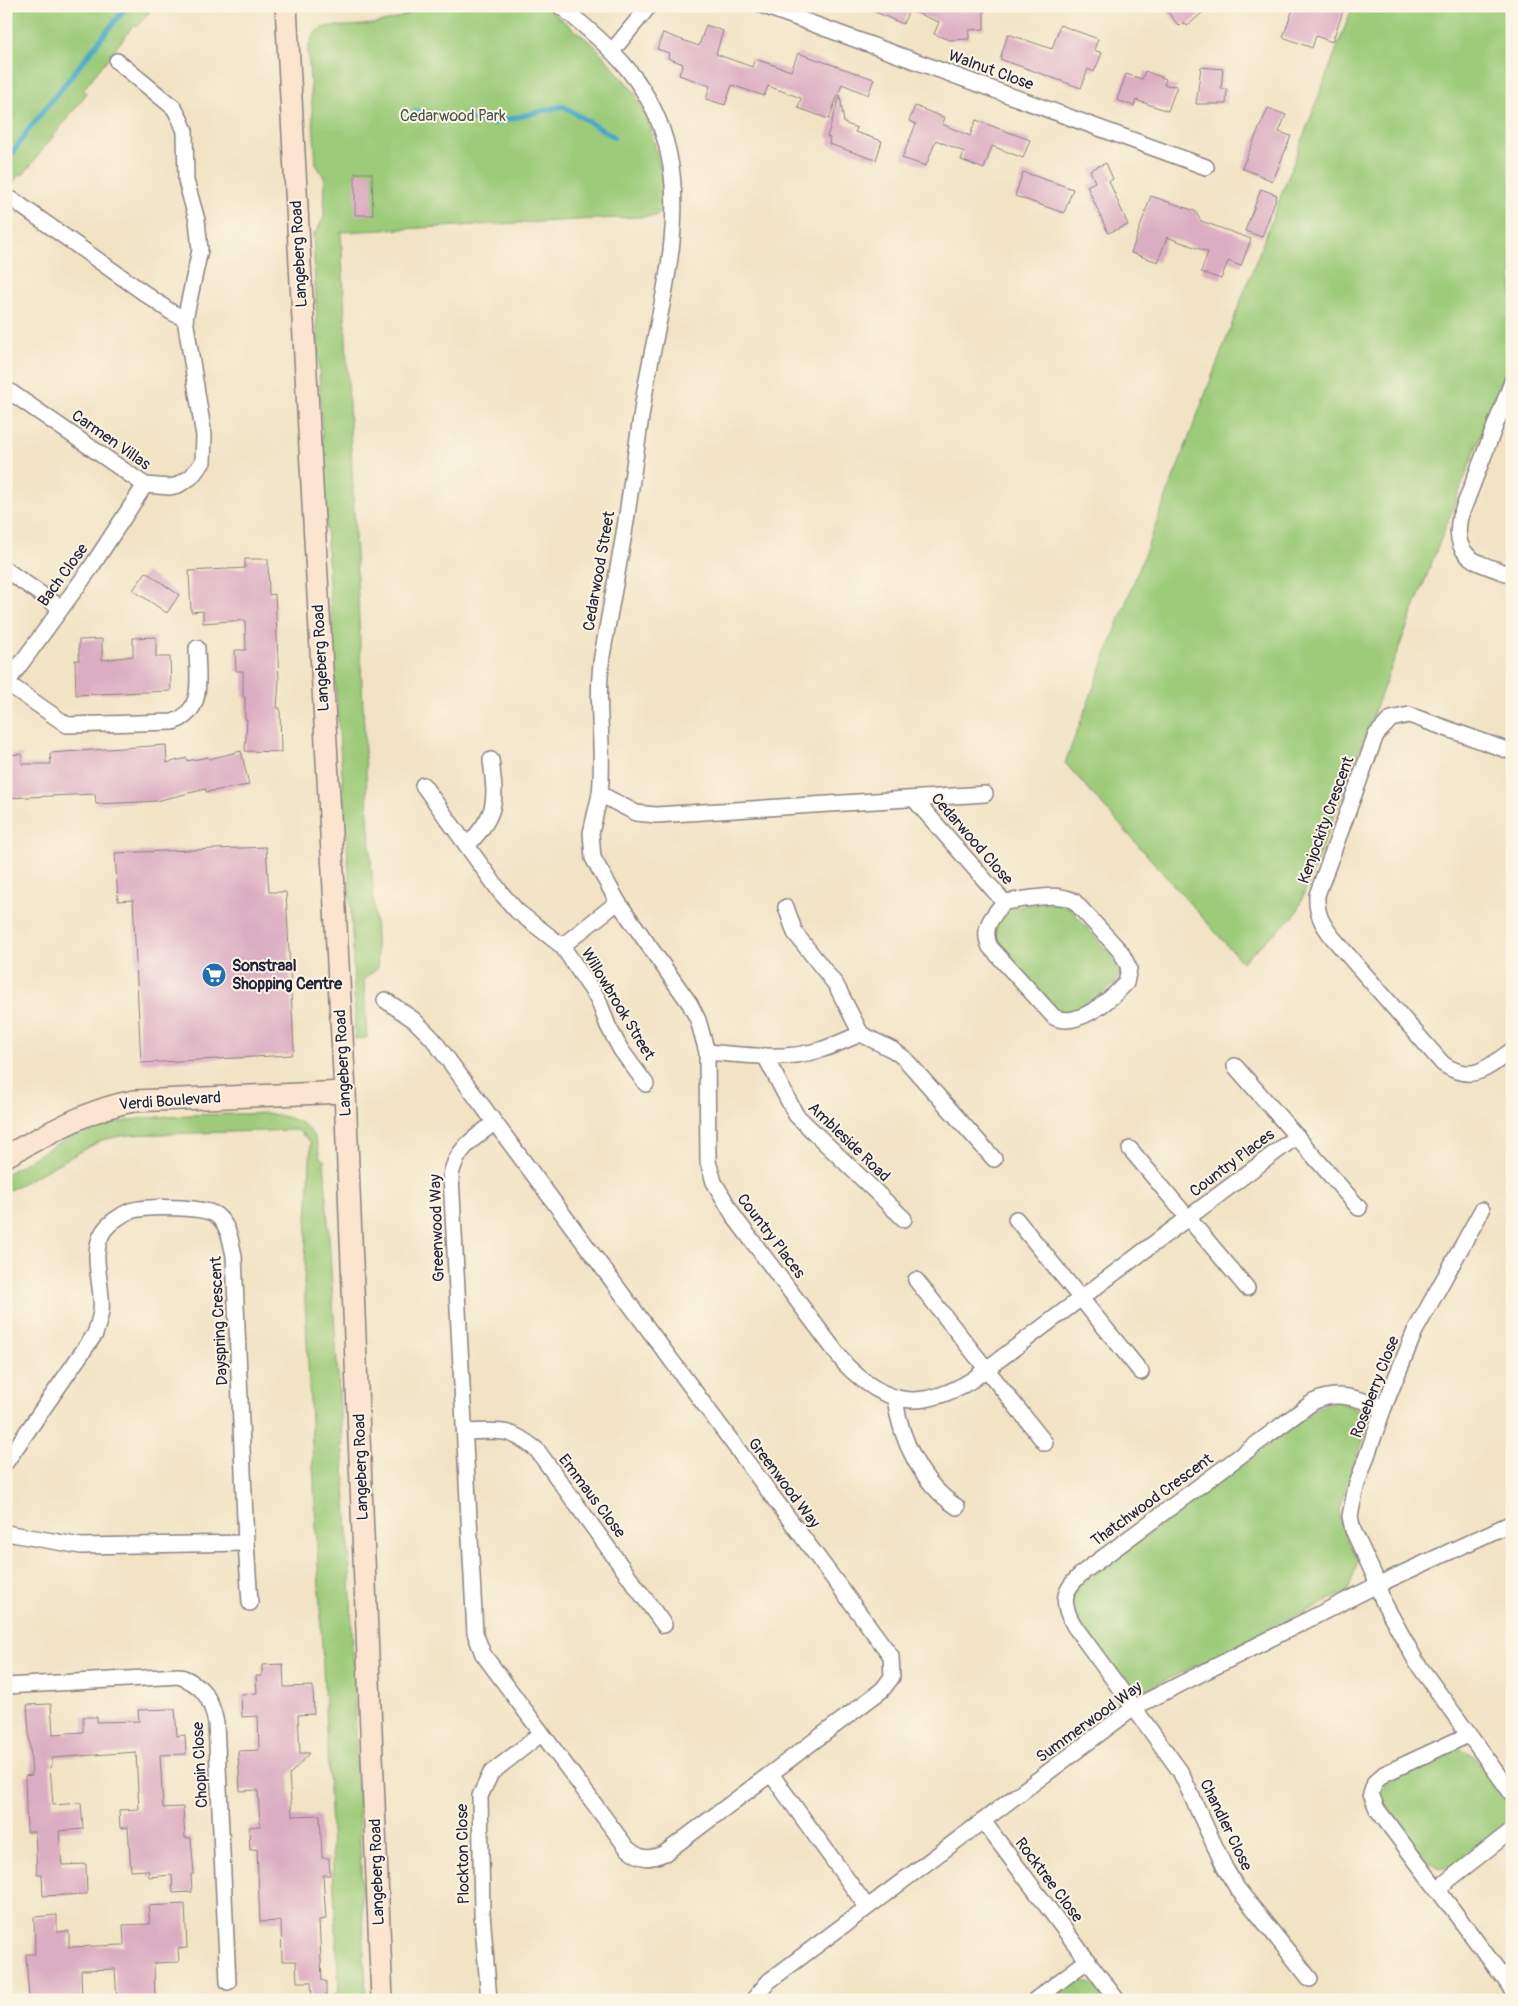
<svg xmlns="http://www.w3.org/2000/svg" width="1518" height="2006" font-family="Pangolin,sans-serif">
<rect width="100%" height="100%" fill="#fcf5e5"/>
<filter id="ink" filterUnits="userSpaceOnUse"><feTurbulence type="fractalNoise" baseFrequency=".02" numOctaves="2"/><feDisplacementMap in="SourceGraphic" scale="10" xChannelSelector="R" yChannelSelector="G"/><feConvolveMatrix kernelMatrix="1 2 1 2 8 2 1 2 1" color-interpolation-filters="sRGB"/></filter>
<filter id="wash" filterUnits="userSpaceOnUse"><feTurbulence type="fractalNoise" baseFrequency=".0096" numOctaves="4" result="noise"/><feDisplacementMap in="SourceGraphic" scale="20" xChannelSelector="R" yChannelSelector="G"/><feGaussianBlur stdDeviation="1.12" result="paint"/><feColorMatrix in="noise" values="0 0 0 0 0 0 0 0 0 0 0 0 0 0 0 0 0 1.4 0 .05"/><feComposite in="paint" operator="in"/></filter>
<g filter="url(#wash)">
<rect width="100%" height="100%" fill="#f2e3c5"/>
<!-- green -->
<g fill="#9dcb79" stroke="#60765a">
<polygon points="6,6 154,6 137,27 134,25 83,90 87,93 23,175 20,173 6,192"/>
<path d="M422,6h122l51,40 39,46 16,34 14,58v25l-8,7 -315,16 27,583 10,153 -14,11 3,59 -12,1c-1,-136 -14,-270 -23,-405 -8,-133 -13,-267 -19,-401h3l8,-16 1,-38 -9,-15 -8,-113c2,-9 4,-18 13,-22 9,-5 18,-2 27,-3 26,-1 52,-5 74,-20z"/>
<polygon points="1353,6 1512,6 1512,355 1296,914 1242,962 1065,763"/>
<path d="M1060,902l9,5 52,60v6l-6,11 -40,28 -15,1 -66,-71c-10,-39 41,-37 66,-40z"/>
<path d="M267,1113c31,6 48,10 53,45l4,2 25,389 17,451h-31l-1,-6 5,-1 -35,-712 7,-139 -14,-12 -172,5 -23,5 -96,52v-18c25,-14 51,-33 78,-42 56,-21 123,-16 183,-19z"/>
<path d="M1333,1402c17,2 33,6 35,25l-29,81 1,13 18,40 -10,30 -200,98 -12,1 -6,-3 -57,-73 -3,-14 8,-13 239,-179z"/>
<polygon points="1456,1749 1462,1749 1474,1756 1511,1806 1512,1818 1505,1829 1455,1866 1439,1869 1426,1861 1381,1803 1378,1795 1385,1783"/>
<path d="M1077,1981c15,0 21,7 30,19h-59z"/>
</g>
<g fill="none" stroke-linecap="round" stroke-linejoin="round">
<!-- stream -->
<g stroke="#47a9c7" stroke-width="5.5">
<polyline points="415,111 493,123 563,106 614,137"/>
<polyline points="6,162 29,129 127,6"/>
</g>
</g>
<g id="blocks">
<!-- building -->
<g fill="#dbadc2">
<polygon points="861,6 984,6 984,29 969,30 969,39 949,40 934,34 939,22 909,10 903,24"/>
<polygon points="1163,6 1210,6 1187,26 1184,22 1179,26"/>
<polygon points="1294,6 1345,6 1332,42 1316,36 1312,48 1283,37"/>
<polygon points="706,25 723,31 716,54 752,67 755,59 791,71 798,53 874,79 868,95 842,84 829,119 798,108 801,98 768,86 764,96 732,85 725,105 706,99 710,86 679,75 683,64 668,58 669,53 657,49 663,33 699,46"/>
<polygon points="1060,25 1098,39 1094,50 1102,53 1094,72 1088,69 1081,88 1000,59 1008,34 1052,49"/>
<polygon points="1201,67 1223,69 1221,89 1227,89 1226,104 1196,104"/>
<polygon points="1145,71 1166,79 1164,85 1177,86 1168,111 1136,100 1134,106 1117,100 1126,74 1142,79"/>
<polygon points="840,95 844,123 857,128 855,132 882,141 876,160 829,144 830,138 827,137"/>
<polygon points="915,106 945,118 942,124 970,136 976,120 1030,140 1023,158 992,146 984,169 961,160 964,152 936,140 926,166 902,158 916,124 909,121"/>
<polygon points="1268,108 1286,115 1279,132 1291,136 1273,181 1242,168"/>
<polygon points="1106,163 1113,179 1109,181 1128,225 1108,233 1087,186 1095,182 1090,170"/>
<polygon points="1023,172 1073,189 1064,213 1015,196"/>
<polygon points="355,173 372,173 373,215 355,215"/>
<polygon points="1261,189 1277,195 1262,237 1245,231"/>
<polygon points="1151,196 1195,211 1201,221 1251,239 1241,266 1228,261 1221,279 1201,272 1208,252 1167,237 1158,262 1131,253"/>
<polygon points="245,559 268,559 269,595 275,594 279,680 277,708 280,708 281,752 245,751 247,719 245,719 245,697 243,697 243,671 236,671 235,650 246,650 245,620 203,623 203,611 191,612 189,571 245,568"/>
<polygon points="146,572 179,595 167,613 133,590"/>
<polygon points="156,637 156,657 170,657 171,691 76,695 75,660 79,660 79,640 102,639 102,660 133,656 133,638"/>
<polygon points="166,745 167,763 187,758 187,761 208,757 209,759 241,751 249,785 206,792 206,789 156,801 140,802 96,804 95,794 6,798 6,755 22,754 22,764 51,764 50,753"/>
<polygon points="266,847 269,892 286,892 294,1050 291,1055 141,1063 133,900 118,901 115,853"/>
<polygon points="283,1664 284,1687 313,1686 314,1714 298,1715 300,1753 310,1753 289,1775 292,1816 320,1815 322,1858 329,1858 330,1875 323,1875 326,1919 319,1920 322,1981 326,1981 326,2000 312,2000 311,1982 297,1982 296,1961 282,1961 281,1921 260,1922 257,1849 250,1850 249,1827 260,1826 258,1790 240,1791 238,1751 259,1750 258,1716 242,1717 241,1694 257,1693 256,1676 262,1676 262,1665"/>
<polygon points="51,1704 53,1734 83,1732 83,1717 97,1717 97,1722 139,1721 138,1710 175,1709 177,1736 185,1735 186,1754 160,1755 163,1808 183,1807 185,1838 191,1838 194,1874 191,1874 192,1892 173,1893 172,1875 149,1877 148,1870 131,1871 128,1827 120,1828 119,1810 139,1809 136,1752 52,1758 52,1766 50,1766 53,1805 81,1803 83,1829 59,1831 62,1865 86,1864 87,1894 43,1896 42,1874 37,1874 35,1832 27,1832 25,1776 32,1775 27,1705"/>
<polygon points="185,1904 187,1948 178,1949 179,1962 154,1963 155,2000 117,2000 115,1969 81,1970 82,2000 29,2000 26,1954 35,1954 34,1917 57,1915 57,1932 69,1931 69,1947 124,1945 123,1925 150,1924 148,1906"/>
</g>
</g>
</g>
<g filter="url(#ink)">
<use href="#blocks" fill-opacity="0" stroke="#8a8280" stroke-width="1"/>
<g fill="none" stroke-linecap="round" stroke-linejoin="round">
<defs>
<g id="street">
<path d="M560,6c51,40 93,79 108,145 18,78 -10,162 -23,240 -8,50 -14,100 -22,149 -7,39 -14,77 -21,116 -7,47 3,92 -2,138l36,19 20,2 329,-21"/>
<polyline points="764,6 1206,167"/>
<polyline points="613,50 649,6"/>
<polyline points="13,200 171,312 185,319"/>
<path d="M1512,382l-52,135c-9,42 18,46 52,58"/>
<polyline points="6,389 145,485 170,487 178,485 191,477 203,462 204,436 185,319 200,250 197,220 186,181 185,131 180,119 174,108 117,61"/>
<polyline points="6,570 61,608"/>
<path d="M7,683l60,42 106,-3c33,-11 24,-46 24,-74"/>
<polyline points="6,684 90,569 145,485"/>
<path d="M1512,752l-103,-37 -18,4 -15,16 -59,160c-1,19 5,29 16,43l110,126c30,20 44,4 69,-14"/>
<polyline points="423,785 501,893 517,911 562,946 598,999 608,1026 621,1050 646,1084"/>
<path d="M600,794l-9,39 2,25 25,44 72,102 8,16 9,32 1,110 6,20 21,36 110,146c41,42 76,47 127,16l325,-244"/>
<path d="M914,799l90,103c-12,15 -23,26 -14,45l64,70c23,12 56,-17 72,-34l3,-15 -8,-16 -47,-51c-21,-10 -47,-1 -70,1"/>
<path d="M468,845c30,-33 28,-43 23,-85"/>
<polyline points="786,907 795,933 836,985 861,1034"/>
<polyline points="562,946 618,902"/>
<path d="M385,1000l29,20 18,18 459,618 1,21 -10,13 -217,163c-16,7 -24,7 -38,-5l-144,-194 -8,-21 -24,-457c4,-26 23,-38 43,-53"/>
<path d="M707,1052c37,3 77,9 113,-2 14,-4 27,-11 41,-16l32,16 11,8 90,101"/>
<polyline points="765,1056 796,1115 904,1219"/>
<polyline points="1235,1066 1359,1208"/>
<polyline points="1130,1149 1247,1288"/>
<polyline points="1482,1210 1415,1331 1384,1407 1356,1487 1350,1516 1353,1530 1374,1575 1383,1601 1417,1663 1512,1794"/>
<polyline points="1016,1219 1141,1372"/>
<polyline points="916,1280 1045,1443"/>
<path d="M895,1399c6,42 26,84 62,108"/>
<path d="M466,1432c34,-1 43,-5 71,18l127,175"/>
<path d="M6,1462l89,-128c2,-7 5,-15 6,-23 3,-24 -12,-56 2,-79 5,-8 17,-17 27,-21 16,-5 73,-5 86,4 13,10 15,27 18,41l12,287 4,60"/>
<polyline points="6,1533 81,1546 246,1543"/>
<path d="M6,1686l173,-10c24,9 32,22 37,47l12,259"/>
<polyline points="1468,1735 1384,1774 1375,1782 1371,1794 1377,1809 1512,1989"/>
<polyline points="771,1774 867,1907"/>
<polyline points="983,1821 1117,2000"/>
<polyline points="1437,1889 1512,1830"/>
<path d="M1310,1979l-73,-91 -12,-20 -45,-97 -105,-144c-16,-26 -12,-38 11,-57l227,-168c25,-13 46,-2 71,5"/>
<polyline points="489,2000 482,1913 480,1796 491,1773 541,1734"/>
<polyline points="753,2000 769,1981 1135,1707 1377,1585 1512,1523"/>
<polyline points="1035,2000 1088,1960"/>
</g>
<g id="secondary">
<polyline points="286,6 345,1092 382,2000"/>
<path d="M6,1156c42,-22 82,-47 128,-55l211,-9"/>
</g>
</defs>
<!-- street casing -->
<use href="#street" stroke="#8a8280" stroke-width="18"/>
<!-- secondary casing -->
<use href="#secondary" stroke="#8a8280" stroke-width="24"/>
<!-- street -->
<use href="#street" stroke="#fff" stroke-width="15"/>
<!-- secondary -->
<use href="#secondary" stroke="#fce5d0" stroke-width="21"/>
</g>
</g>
<!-- icons -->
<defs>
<symbol id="supermarket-disc" viewBox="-11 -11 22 22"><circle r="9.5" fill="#1f6fb2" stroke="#fcf5e5"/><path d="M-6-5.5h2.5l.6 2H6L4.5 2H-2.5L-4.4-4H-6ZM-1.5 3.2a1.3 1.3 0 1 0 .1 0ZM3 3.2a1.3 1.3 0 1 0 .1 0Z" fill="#fff"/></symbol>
</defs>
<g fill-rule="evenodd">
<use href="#supermarket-disc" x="200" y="961" width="28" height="28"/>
</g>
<g text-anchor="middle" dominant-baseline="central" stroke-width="4" stroke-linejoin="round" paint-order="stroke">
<!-- street labels -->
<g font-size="16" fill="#22223b" stroke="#fcf5e5">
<text transform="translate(991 70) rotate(20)">Walnut Close</text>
<text transform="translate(299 254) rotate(-93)">Langeberg Road</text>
<text transform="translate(111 440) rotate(35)">Carmen Villas</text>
<text transform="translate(599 571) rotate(-80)">Cedarwood Street</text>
<text transform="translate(63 575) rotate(-54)">Bach Close</text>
<text transform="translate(321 658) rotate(-93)">Langeberg Road</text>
<text transform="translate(1326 820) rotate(-70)">Kenjockity Crescent</text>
<text transform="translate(972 839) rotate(49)">Cedarwood Close</text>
<text transform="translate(618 1004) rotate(59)">Willowbrook Street</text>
<text transform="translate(343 1063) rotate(-93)">Langeberg Road</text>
<text transform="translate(170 1101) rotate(-4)">Verdi Boulevard</text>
<text transform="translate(849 1142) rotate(44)">Ambleside Road</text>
<text transform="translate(1232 1163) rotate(-37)">Country Places</text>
<text transform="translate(437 1228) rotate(-92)">Greenwood Way</text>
<text transform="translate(771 1236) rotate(53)">Country Places</text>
<text transform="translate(219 1321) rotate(-93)">Dayspring Crescent</text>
<text transform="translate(1375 1387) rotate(-69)">Roseberry Close</text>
<text transform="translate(361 1467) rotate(-92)">Langeberg Road</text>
<text transform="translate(784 1483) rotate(53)">Greenwood Way</text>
<text transform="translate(592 1496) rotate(53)">Emmaus Close</text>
<text transform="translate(1152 1500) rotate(-36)">Thatchwood Crescent</text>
<text transform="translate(1089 1722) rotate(-36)">Summerwood Way</text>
<text transform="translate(200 1765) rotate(-93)">Chopin Close</text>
<text transform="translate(1226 1825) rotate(64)">Chandler Close</text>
<text transform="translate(463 1854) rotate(-91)">Plockton Close</text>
<text transform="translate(377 1872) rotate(-92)">Langeberg Road</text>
<text transform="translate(1049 1880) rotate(53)">Rocktree Close</text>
</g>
<!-- park labels -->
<g font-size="16" fill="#47554e" stroke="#fcf5e5">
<text x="453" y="116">Cedarwood Park</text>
</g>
<!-- poi labels -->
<g font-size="16" font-weight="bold" fill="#22223b" stroke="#fcf5e5" text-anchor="start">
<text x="232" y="966">Sonstraal<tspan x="232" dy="18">Shopping Centre</tspan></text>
</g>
</g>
<!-- margin -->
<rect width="1518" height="2006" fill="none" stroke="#fcf5e5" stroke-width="25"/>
</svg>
